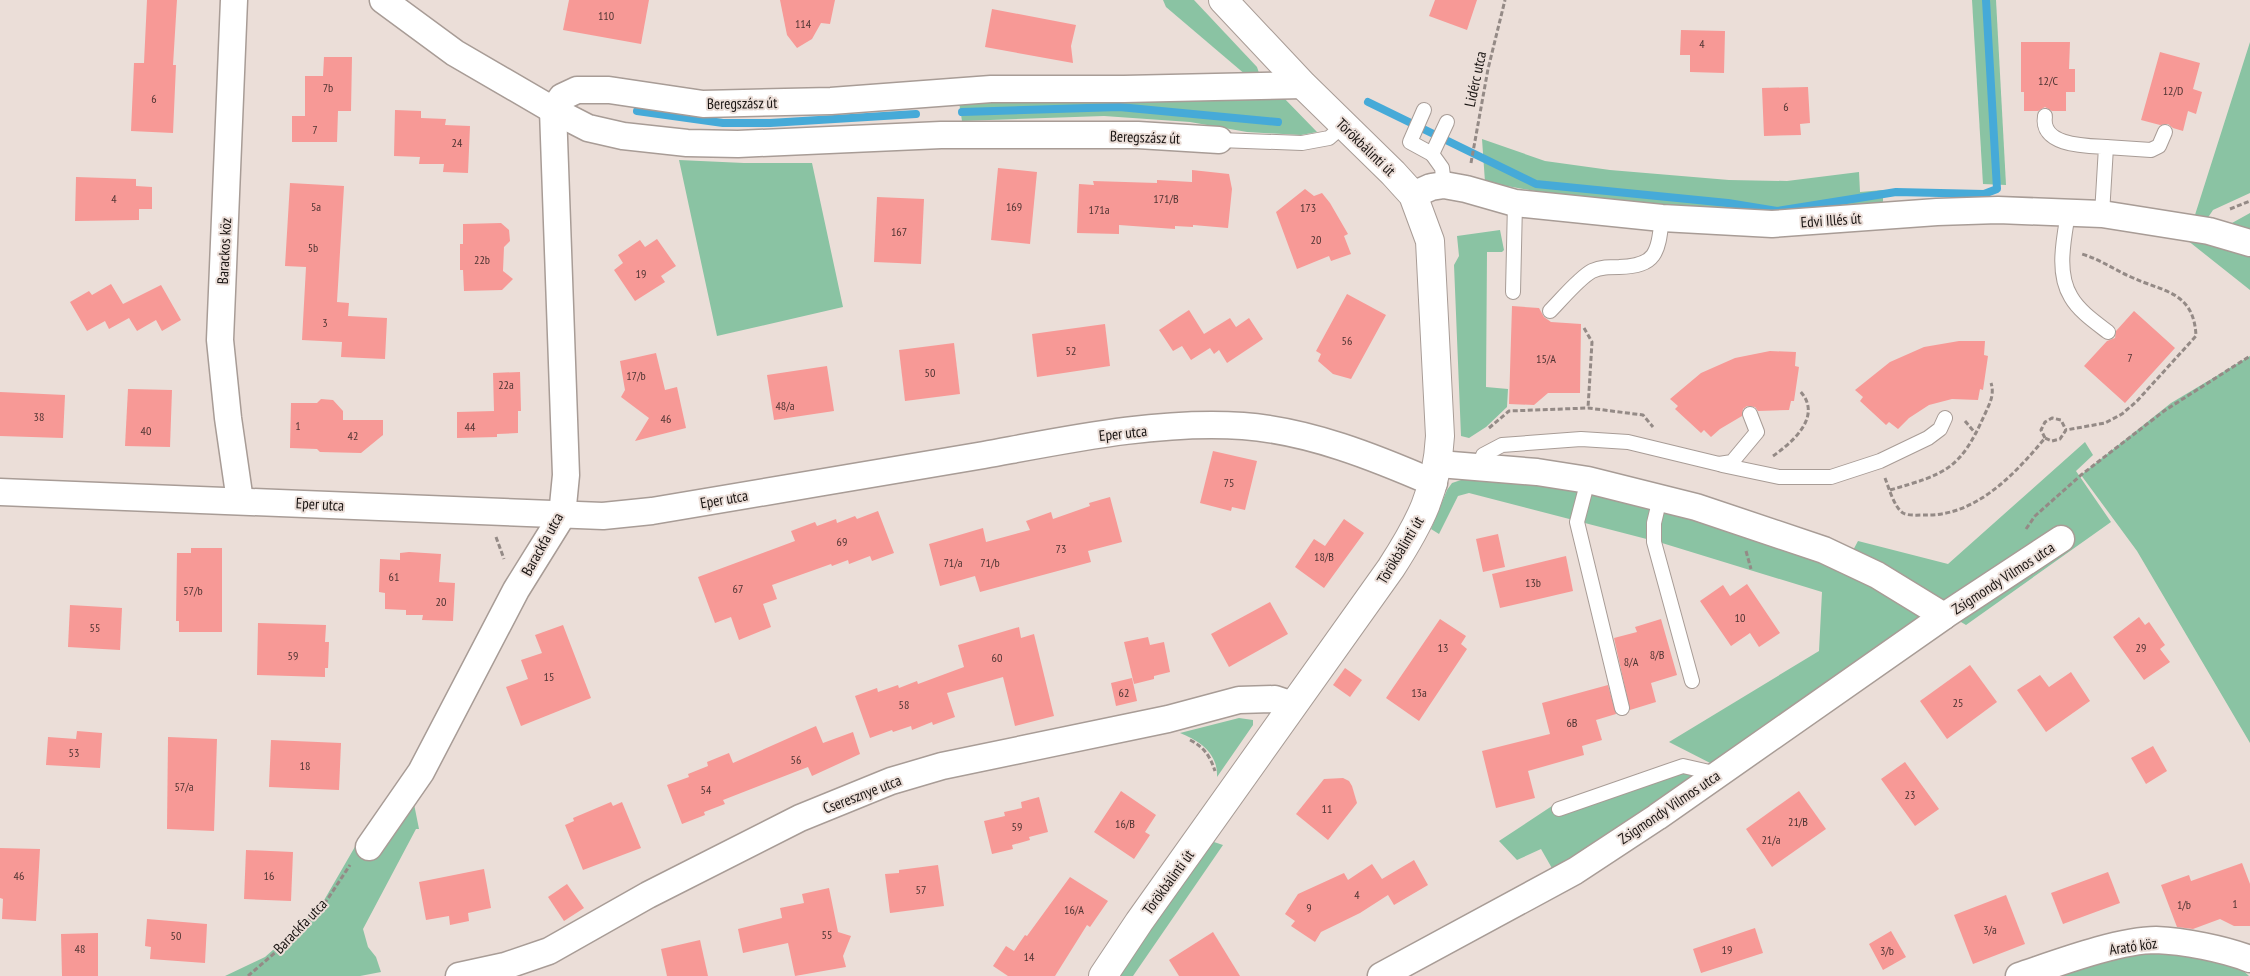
<svg xmlns="http://www.w3.org/2000/svg" width="2250" height="976" font-family="'PT Sans Narrow',sans-serif">
<rect width="100%" height="100%" fill="#ebded8"/>
<!-- green -->
<g fill="#8ac3a3">
<polygon points="1163,0 1194,0 1257,67 1261,79 1253,81 1166,7"/>
<polygon points="1972,0 1996,0 2006,185 1983,184"/>
<polygon points="2250,42 2250,193 2213,210 2205,222 2223,228 2250,213 2250,290 2187,240"/>
<polygon points="1281,95 1317,132 1301,135 1247,132 1190,122 1104,116 962,121 959,102"/>
<polygon points="1482,139 1545,161 1610,170 1729,180 1787,181 1859,172 1860,192 1883,190 1883,202 1773,214 1668,207 1535,191 1485,182"/>
<polygon points="679,160 744,163 812,163 843,307 717,336"/>
<polygon points="1500,230 1504,250 1502,252 1487,252 1486,387 1508,389 1507,407 1486,427 1469,438 1461,436 1454,265 1459,256 1457,236"/>
<polygon points="2250,356 2250,743 2137,551 2081,475 2171,403"/>
<polygon points="2085,442 2093,455 2076,471 2111,522 1966,625 1850,556 1858,541 1948,564"/>
<polygon points="1461,480 1536,480 1764,534 1934,617 1718,767 1669,742 1819,651 1822,592 1662,543 1469,493 1458,496 1439,534 1431,529 1447,490 1452,483"/>
<path d="M1239,718l14,2v5l-36,52c1,-24 -17,-36 -37,-44z"/>
<polygon points="1684,772 1708,776 1553,870 1541,849 1517,860 1499,841 1555,804"/>
<polygon points="413,799 419,829 416,829 363,929 368,947 376,957 381,972 360,976 225,976 265,957 298,928 323,902 356,845"/>
<polygon points="1214,842 1223,845 1133,976 1117,976 1203,853"/>
<polygon points="2127,953 2182,955 2235,963 2249,976 2053,976"/>
</g>
<g fill="none" stroke-linecap="round" stroke-linejoin="round">
<!-- stream -->
<g stroke="#46aad8" stroke-width="8">
<polyline points="1368,102 1536,184 1728,203 1777,211 1896,192 1984,194 1997,189 1986,0"/>
<polyline points="637,111 723,123 770,123 916,114"/>
<polyline points="962,112 1119,107 1278,122"/>
</g>
</g>
<!-- building -->
<g fill="#f79996">
<polygon points="147,0 177,0 173,65 176,65 173,133 131,131 134,63 144,63"/>
<polygon points="569,0 649,0 641,44 563,30"/>
<polygon points="780,0 835,0 830,24 821,23 812,39 797,48 787,35"/>
<polygon points="1435,0 1477,0 1467,30 1429,16"/>
<polygon points="992,9 1076,25 1071,46 1073,63 985,47"/>
<polygon points="1681,30 1725,31 1724,73 1690,72 1690,55 1680,55"/>
<polygon points="2021,42 2070,42 2069,69 2075,69 2075,92 2066,92 2066,111 2052,111 2045,107 2038,111 2024,111 2024,92 2021,92"/>
<polygon points="2160,52 2200,63 2193,89 2202,92 2196,114 2188,111 2183,131 2173,128 2168,124 2160,125 2141,120"/>
<polygon points="324,57 352,57 351,111 338,111 337,142 292,142 292,116 305,116 305,76 323,76"/>
<polygon points="1808,87 1810,123 1800,124 1801,135 1764,136 1762,88"/>
<polygon points="395,110 421,111 421,118 446,119 445,125 470,126 468,173 443,172 444,164 419,164 420,157 394,156"/>
<polygon points="998,168 1037,172 1030,244 991,240"/>
<polygon points="1192,170 1229,174 1232,189 1228,228 1193,225 1193,227 1175,226 1175,229 1119,225 1119,234 1077,233 1079,184 1094,185 1093,181 1157,183 1157,180 1192,182"/>
<polygon points="76,177 136,179 136,186 152,187 152,209 139,209 139,220 75,221"/>
<polygon points="290,183 344,186 337,302 349,303 348,316 387,318 385,359 341,357 342,342 302,340 306,267 285,266"/>
<polygon points="1305,189 1314,196 1322,193 1330,203 1348,234 1344,236 1351,254 1331,261 1329,256 1297,269 1276,212"/>
<polygon points="877,197 924,199 921,264 874,262"/>
<polygon points="501,223 509,230 510,241 504,247 503,271 513,279 502,290 464,291 463,270 460,270 460,244 463,244 463,224"/>
<polygon points="657,239 676,266 661,276 665,282 635,301 614,270 623,263 618,255 640,240 645,247"/>
<polygon points="111,284 123,304 161,285 181,320 162,331 156,320 137,331 129,318 109,329 105,321 87,331 70,302 89,291 92,295"/>
<polygon points="1347,294 1386,315 1351,379 1333,374 1318,361 1321,354 1316,351"/>
<polygon points="1512,306 1539,308 1544,317 1551,322 1581,324 1580,393 1548,393 1534,405 1509,404"/>
<polygon points="1189,310 1204,334 1230,318 1236,327 1249,318 1263,339 1227,363 1219,350 1214,354 1210,348 1191,360 1182,346 1173,351 1159,330"/>
<polygon points="2134,311 2175,348 2125,403 2084,366 2107,341 2115,338 2116,331"/>
<polygon points="1105,324 1110,366 1037,377 1032,334"/>
<polygon points="1959,341 1985,341 1984,355 1988,356 1983,390 1980,389 1978,400 1952,399 1929,405 1909,418 1898,429 1889,422 1886,425 1860,401 1863,397 1855,390 1890,362 1924,347"/>
<polygon points="954,343 960,394 905,401 899,350"/>
<polygon points="1770,351 1796,352 1795,366 1799,367 1794,401 1791,401 1789,410 1758,411 1755,407 1747,406 1743,409 1742,416 1720,429 1711,437 1704,430 1701,433 1675,409 1678,406 1670,399 1701,373 1735,358"/>
<polygon points="656,353 665,390 677,387 686,428 635,441 649,418 621,397 625,390 620,361"/>
<polygon points="827,366 834,411 774,420 767,375"/>
<polygon points="520,372 521,411 518,411 518,433 497,434 497,437 457,438 457,412 494,411 493,373"/>
<polygon points="128,389 172,390 170,447 125,446"/>
<polygon points="0,392 65,395 63,438 0,436"/>
<polygon points="321,399 333,400 343,411 343,420 383,420 383,435 361,453 320,452 317,449 290,448 291,403 317,403"/>
<polygon points="1213,451 1257,461 1245,510 1232,507 1231,511 1200,503"/>
<polygon points="1110,497 1122,542 1088,551 1091,562 980,592 975,576 940,586 929,544 983,528 986,542 1030,530 1026,521 1051,512 1053,519 1090,506 1089,503"/>
<polygon points="878,511 894,553 872,561 870,556 849,564 848,560 832,566 831,564 772,585 777,599 763,604 771,627 739,640 731,617 715,623 698,577 795,541 791,531 815,522 817,526 836,519 837,523 855,516 857,519"/>
<polygon points="1344,519 1364,533 1324,588 1295,567 1314,539 1325,546"/>
<polygon points="1498,534 1505,567 1483,572 1476,539"/>
<polygon points="191,548 222,548 222,632 179,632 179,621 176,621 177,553 191,553"/>
<polygon points="409,552 441,554 439,582 455,583 453,621 422,620 423,615 406,615 406,610 385,609 385,593 379,592 380,559 400,560 400,553"/>
<polygon points="1566,556 1573,591 1500,608 1492,574"/>
<polygon points="1747,584 1780,633 1759,647 1750,633 1731,646 1700,601 1723,585 1730,596"/>
<polygon points="1270,602 1288,634 1229,667 1211,634"/>
<polygon points="70,605 122,608 120,650 68,647"/>
<polygon points="2139,617 2145,625 2149,622 2165,645 2160,649 2170,662 2144,680 2113,637"/>
<polygon points="1440,619 1466,636 1461,644 1467,649 1419,721 1386,698"/>
<polygon points="1661,619 1677,675 1651,683 1656,702 1630,710 1614,638 1637,632 1635,627"/>
<polygon points="258,623 326,625 325,642 329,642 328,668 325,668 325,677 257,675"/>
<polygon points="563,625 591,698 521,726 506,687 528,679 521,660 542,653 535,635"/>
<polygon points="1019,627 1021,638 1034,634 1054,716 1015,726 1003,677 947,693 955,717 933,725 932,722 912,730 911,726 893,732 892,730 870,738 855,696 877,688 878,692 898,685 899,688 917,681 918,684 964,667 958,645"/>
<polygon points="1148,637 1150,645 1164,642 1170,672 1154,676 1154,679 1134,684 1124,642"/>
<polygon points="1970,665 1997,702 1947,739 1920,701"/>
<polygon points="1345,668 1362,680 1350,697 1333,685"/>
<polygon points="2071,672 2090,701 2046,732 2017,690 2040,675 2049,687"/>
<polygon points="1132,678 1137,701 1116,706 1111,683"/>
<polygon points="1608,685 1616,714 1596,720 1602,740 1582,746 1584,755 1528,771 1535,798 1496,808 1482,751 1550,734 1542,703"/>
<polygon points="816,726 823,743 853,732 860,754 812,776 808,767 723,800 725,804 704,812 705,815 682,824 667,785 689,777 688,774 708,766 707,762 729,753 733,763"/>
<polygon points="77,731 102,733 100,768 46,765 48,737 76,739"/>
<polygon points="168,737 217,739 214,831 167,829"/>
<polygon points="271,740 341,743 339,790 269,787"/>
<polygon points="2153,746 2167,771 2146,784 2131,758"/>
<polygon points="1905,762 1939,809 1915,826 1881,779"/>
<polygon points="1343,778 1349,781 1352,786 1357,803 1328,840 1296,814 1324,779"/>
<polygon points="1121,791 1156,815 1145,832 1150,835 1134,859 1094,832"/>
<polygon points="1799,791 1826,829 1772,867 1746,829"/>
<polygon points="1039,797 1048,832 1029,837 1030,840 1012,845 1013,849 992,854 984,821 1005,816 1004,812 1022,808 1021,802"/>
<polygon points="611,802 613,806 622,802 641,848 583,870 565,825 574,821 573,818"/>
<polygon points="0,848 40,849 36,921 2,919 3,899 0,898"/>
<polygon points="246,850 293,852 291,901 244,899"/>
<polygon points="1414,860 1428,885 1394,905 1388,895 1360,913 1321,932 1315,942 1291,926 1295,921 1285,914 1298,894 1344,873 1348,880 1372,864 1382,879"/>
<polygon points="2242,863 2250,884 2250,926 2234,926 2220,919 2193,929 2177,927 2161,885 2189,875 2191,881"/>
<polygon points="938,865 944,906 890,913 885,874 899,873 899,870"/>
<polygon points="484,869 491,908 468,913 469,921 450,925 449,916 426,920 419,882"/>
<polygon points="2108,872 2120,903 2063,924 2051,893"/>
<polygon points="1070,877 1108,901 1090,927 1087,925 1055,976 1008,976 993,966 1006,946 1014,951 1025,935 1027,936"/>
<polygon points="567,884 584,908 564,921 548,897"/>
<polygon points="829,888 838,932 851,936 843,956 846,967 795,976 788,943 743,953 738,929 782,918 780,908 804,903 802,894"/>
<polygon points="2006,895 2025,944 1973,964 1954,915"/>
<polygon points="147,919 207,924 205,963 150,959 151,947 145,946"/>
<polygon points="1755,928 1763,953 1701,973 1693,949"/>
<polygon points="1891,931 1906,957 1883,970 1869,944"/>
<polygon points="1213,932 1240,976 1179,976 1169,960"/>
<polygon points="98,933 98,976 62,976 61,934"/>
<polygon points="700,940 708,976 667,976 661,949"/>
</g>
<g fill="none" stroke-linecap="round" stroke-linejoin="round">
<defs>
<g id="service">
<polyline points="1424,110 1410,142 1432,154"/>
<path d="M2045,116c-5,30 41,30 61,31l-4,67"/>
<polyline points="1219,140 1302,143 1329,138 1344,125"/>
<polyline points="2106,147 2151,150 2159,146 2165,132"/>
<polyline points="1444,185 1442,168 1432,154 1447,122"/>
<path d="M2068,213c-4,26 -12,60 3,84 8,14 24,25 37,35"/>
<polyline points="1513,292 1515,203"/>
<path d="M1550,311c11,-11 29,-33 42,-40 9,-4 17,-4 27,-4 38,-1 39,-15 43,-49"/>
<polyline points="1722,465 1779,477 1831,477 1880,461 1928,438 1940,429 1945,418"/>
<polyline points="1480,468 1483,455 1502,445 1581,439 1628,442 1719,464 1732,462 1757,432 1750,414"/>
<polyline points="1588,480 1577,522 1622,708"/>
<polyline points="1660,498 1654,523 1654,542 1692,681"/>
<polyline points="1559,809 1683,766 1718,774"/>
</g>
<g id="minor">
<polyline points="234,0 220,340 228,418 240,501"/>
<polyline points="383,0 455,53 553,110 588,128 623,136 687,143 738,144 941,135 1138,135 1219,140"/>
<polyline points="553,110 562,97 577,90 609,90 703,104 831,101 991,89 1124,89 1303,85"/>
<polyline points="1413,195 1431,187 1444,185 1466,189 1515,203 1662,218 1772,224 1937,212 1998,210 2102,214 2209,231 2250,243"/>
<polyline points="1439,464 1537,472 1588,480 1696,507 1824,550 1877,575 1944,616"/>
<path d="M0,492l603,24 49,-5c111,-19 221,-37 332,-56 82,-15 175,-35 259,-29 66,5 131,31 191,57"/>
<polyline points="369,847 421,772 516,590 562,516 566,475 553,110"/>
<polyline points="459,976 505,966 549,951 648,895 800,818 891,781 942,766 1168,719 1239,700 1275,699 1293,705"/>
<polyline points="1381,976 1575,871 1657,817 1944,616 2061,539"/>
<path d="M2019,976c36,-12 99,-36 137,-36 28,1 68,9 94,19"/>
</g>
<path id="tertiary" d="M1103,976l36,-54 252,-354c29,-45 46,-77 49,-132l-10,-195 -17,-46 -20,-22 -90,-88 -80,-85"/>
</defs>
<!-- service casing -->
<use href="#service" stroke="#a89c96" stroke-width="16"/>
<!-- minor casing -->
<use href="#minor" stroke="#a89c96" stroke-width="29"/>
<!-- tertiary casing -->
<use href="#tertiary" stroke="#a89c96" stroke-width="30"/>
<!-- path -->
<g stroke="#948a86" stroke-width="3" stroke-dasharray="5 2.5" stroke-linecap="butt">
<polyline points="1471,163 1488,69 1505,0"/>
<polyline points="2230,209 2250,201"/>
<polyline points="1584,328 1592,342 1588,408"/>
<polyline points="1965,421 1976,434"/>
<polyline points="1489,428 1509,411 1588,408 1643,415 1653,427"/>
<polyline points="2045,438 2041,430 2045,422 2052,418 2061,420 2066,430"/>
<path d="M1773,456c20,-14 50,-40 27,-65"/>
<path d="M1885,478c4,10 9,29 18,35 5,3 16,2 23,2 50,1 89,-41 119,-77l7,3 8,-2 6,-9 39,-7 17,-9 15,-13 59,-65c-2,-45 -33,-44 -65,-59 -18,-8 -30,-17 -49,-23"/>
<path d="M1890,490c55,-16 70,-20 94,-74 5,-11 11,-21 7,-33"/>
<polyline points="2026,529 2035,516 2081,475 2164,411 2250,356"/>
<polyline points="496,537 504,559"/>
<polyline points="1746,551 1751,569"/>
<path d="M1190,740c14,7 20,16 25,31"/>
<polyline points="248,976 300,931 325,903 350,865"/>
</g>
<!-- service -->
<use href="#service" stroke="#fff" stroke-width="14"/>
<!-- minor -->
<use href="#minor" stroke="#fff" stroke-width="26"/>
<!-- tertiary -->
<use href="#tertiary" stroke="#fff" stroke-width="28"/>
</g>
<g text-anchor="middle" dominant-baseline="central" stroke-width="4" stroke-linejoin="round" paint-order="stroke">
<!-- number labels -->
<g font-size="12" fill="#503533">
<text x="606" y="15">110</text>
<text x="803" y="23">114</text>
<text x="1702" y="43">4</text>
<text x="2048" y="80">12/C</text>
<text x="328" y="87">7b</text>
<text x="2173" y="90">12/D</text>
<text x="154" y="98">6</text>
<text x="1786" y="106">6</text>
<text x="315" y="129">7</text>
<text x="457" y="142">24</text>
<text x="114" y="198">4</text>
<text x="1166" y="198">171/B</text>
<text x="316" y="206">5a</text>
<text x="1014" y="206">169</text>
<text x="1308" y="207">173</text>
<text x="1099" y="209">171a</text>
<text x="899" y="231">167</text>
<text x="1316" y="239">20</text>
<text x="313" y="247">5b</text>
<text x="482" y="259">22b</text>
<text x="641" y="273">19</text>
<text x="325" y="322">3</text>
<text x="1347" y="340">56</text>
<text x="1071" y="350">52</text>
<text x="2130" y="357">7</text>
<text x="1546" y="358">15/A</text>
<text x="930" y="372">50</text>
<text x="636" y="375">17/b</text>
<text x="506" y="384">22a</text>
<text x="785" y="405">48/a</text>
<text x="39" y="416">38</text>
<text x="666" y="418">46</text>
<text x="298" y="425">1</text>
<text x="470" y="426">44</text>
<text x="146" y="430">40</text>
<text x="353" y="435">42</text>
<text x="1229" y="482">75</text>
<text x="842" y="541">69</text>
<text x="1061" y="548">73</text>
<text x="1324" y="556">18/B</text>
<text x="953" y="562">71/a</text>
<text x="990" y="562">71/b</text>
<text x="394" y="576">61</text>
<text x="1533" y="582">13b</text>
<text x="738" y="588">67</text>
<text x="193" y="590">57/b</text>
<text x="441" y="601">20</text>
<text x="1740" y="617">10</text>
<text x="95" y="627">55</text>
<text x="1443" y="647">13</text>
<text x="2141" y="647">29</text>
<text x="1657" y="654">8/B</text>
<text x="293" y="655">59</text>
<text x="997" y="657">60</text>
<text x="1631" y="661">8/A</text>
<text x="549" y="676">15</text>
<text x="1124" y="692">62</text>
<text x="1419" y="692">13a</text>
<text x="1958" y="702">25</text>
<text x="904" y="704">58</text>
<text x="1572" y="722">6B</text>
<text x="74" y="752">53</text>
<text x="796" y="759">56</text>
<text x="305" y="765">18</text>
<text x="184" y="786">57/a</text>
<text x="706" y="789">54</text>
<text x="1910" y="794">23</text>
<text x="1327" y="808">11</text>
<text x="1798" y="821">21/B</text>
<text x="1125" y="823">16/B</text>
<text x="1017" y="826">59</text>
<text x="1771" y="839">21/a</text>
<text x="19" y="875">46</text>
<text x="269" y="875">16</text>
<text x="921" y="889">57</text>
<text x="1357" y="894">4</text>
<text x="2235" y="903">1</text>
<text x="2184" y="904">1/b</text>
<text x="1309" y="907">9</text>
<text x="1074" y="909">16/A</text>
<text x="1990" y="929">3/a</text>
<text x="827" y="934">55</text>
<text x="176" y="935">50</text>
<text x="80" y="948">48</text>
<text x="1727" y="949">19</text>
<text x="1887" y="950">3/b</text>
<text x="1029" y="956">14</text>
</g>
<!-- street labels -->
<g font-size="15" fill="#191412" stroke="#ebded8">
<text transform="translate(1475 79) rotate(-78)">Lidérc utca</text>
<text transform="translate(742 103) rotate(-1)">Beregszász út</text>
<text transform="translate(1145 137) rotate(2)">Beregszász út</text>
<text transform="translate(1366 147) rotate(44)">Törökbálinti út</text>
<text transform="translate(1831 220) rotate(-4)">Edvi Illés út</text>
<text transform="translate(224 251) rotate(-87)">Barackos köz</text>
<text transform="translate(1123 433) rotate(-6)">Eper utca</text>
<text transform="translate(724 499) rotate(-10)">Eper utca</text>
<text transform="translate(320 504) rotate(3)">Eper utca</text>
<text transform="translate(542 544) rotate(-61)">Barackfa utca</text>
<text transform="translate(1400 550) rotate(-59)">Törökbálinti út</text>
<text transform="translate(2003 578) rotate(-33)">Zsigmondy Vilmos utca</text>
<text transform="translate(862 794) rotate(-21)">Cseresznye utca</text>
<text transform="translate(1669 807) rotate(-34)">Zsigmondy Vilmos utca</text>
<text transform="translate(1168 882) rotate(-54)">Törökbálinti út</text>
<text transform="translate(300 926) rotate(-46)">Barackfa utca</text>
<text transform="translate(2133 946) rotate(-8)">Arató köz</text>
</g>
</g>
</svg>
